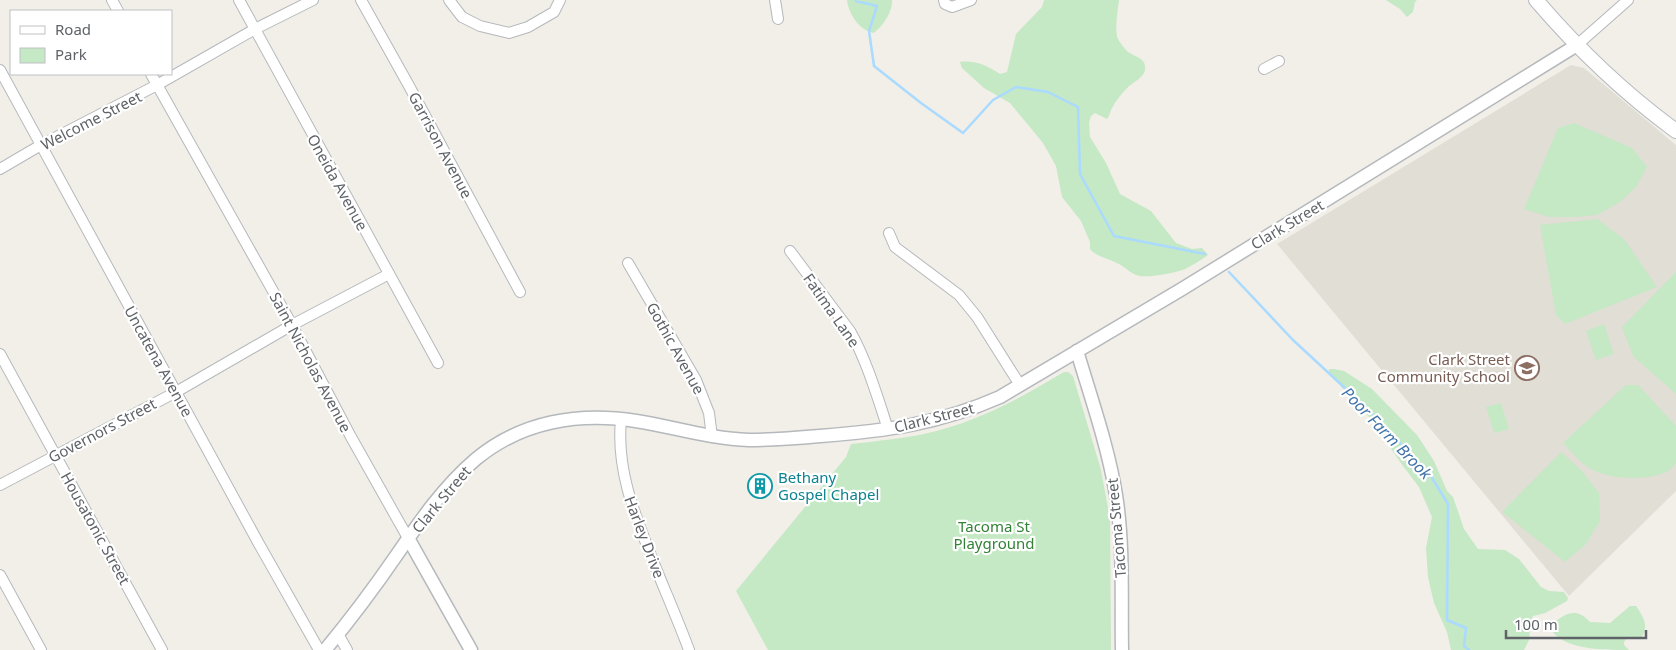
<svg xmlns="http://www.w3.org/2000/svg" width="1676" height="650" font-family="'Noto Sans',sans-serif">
<rect width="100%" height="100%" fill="#f1efe8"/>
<!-- education -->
<polygon fill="#e1ded6" points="1571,65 1584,68 1676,145 1676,491 1569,596 1277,244"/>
<!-- green -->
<g fill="#c5e8c5">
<path d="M847,0h45c1,11 -10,28 -19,33 -15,-4 -24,-19 -26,-33z"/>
<path d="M1044,0h75c-1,10 -5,30 -1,39 2,4 7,10 10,13 7,5 19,6 17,18 -1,7 -11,12 -16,16 -7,7 -13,14 -17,22 -2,4 -2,7 -5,11l-12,-6 -4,3 -2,6 1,15 16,26 14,31 31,17 25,32 16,6 10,-1 6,7c-7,5 -15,10 -23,14 -10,4 -40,10 -49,6 -7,-3 -12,-9 -19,-12 -10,-5 -20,-6 -27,-14v-7l-9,-21 -19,-24 -6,-31 -13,-23 -33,-40 -26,-15 -22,-20 -2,-6c16,-2 27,4 40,12l7,-2 9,-38 26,-27z"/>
<polygon points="1386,0 1417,0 1415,2 1413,12 1407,17 1400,9"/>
<polygon points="1574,123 1632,148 1647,167 1636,187 1620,202 1597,215 1577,217 1549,217 1524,209 1558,128"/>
<polygon points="1597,219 1624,239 1657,287 1565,324 1556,315 1540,225"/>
<polygon points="1676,272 1676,394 1633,356 1622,327"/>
<polygon points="1604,324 1614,354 1596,360 1586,331"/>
<polygon points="1329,369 1334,369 1344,371 1372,389 1417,435 1434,461 1447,491 1453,497 1464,529 1478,549 1505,550 1519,559 1541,587 1549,591 1564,592 1568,598 1567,601 1545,613 1533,616 1531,620 1529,640 1524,650 1451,650 1447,632 1434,603 1428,577 1426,548 1432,517 1419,487 1403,466 1370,418 1336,381 1329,372"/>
<path d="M1064,372h4l5,4 28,94 9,49 1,131h-343l-32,-59 110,-134 5,-13c25,-3 49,-5 73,-10 51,-11 95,-35 140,-62z"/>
<path d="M1626,385h12l38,41v37c-2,2 -5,6 -8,8 -20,11 -65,9 -83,-6 -8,-6 -15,-15 -22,-22z"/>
<polygon points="1501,403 1509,429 1494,433 1486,407"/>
<polygon points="1561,452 1582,471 1599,493 1600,521 1586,544 1565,562 1502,512"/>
<path d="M1630,606h6c7,10 13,19 6,31l-16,2 -2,3v3l5,5c-27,0 -69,0 -80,-24 15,-11 26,-21 41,-4l20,1z"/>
</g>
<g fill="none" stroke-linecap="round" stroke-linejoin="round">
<!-- stream -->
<g stroke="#aadaff" stroke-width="2.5">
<polyline points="856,0 856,1 877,6 869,31 874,66 921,103 963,133 993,100 1016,87 1048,92 1078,107 1080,174 1114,236 1205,254"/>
<polyline points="1229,272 1293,340 1360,402 1429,473 1448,504 1447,620 1466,628 1464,646 1469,650"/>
</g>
<defs>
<g id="minor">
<polyline points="112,0 118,11"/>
<polyline points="239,0 438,363"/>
<polyline points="361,0 408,84 520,292"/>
<polyline points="449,0 462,17 480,26 509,33 528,27 554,12 560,0"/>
<polyline points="775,0 778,19"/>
<polyline points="944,0 945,4 952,7 971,0"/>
<polyline points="1577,45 1628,0"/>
<polyline points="1264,69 1279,61"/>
<polyline points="0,70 259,544 319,650"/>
<polyline points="151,74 292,325 351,437 408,538"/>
<polyline points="0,169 41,145 157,85 255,29 313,0"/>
<polyline points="889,233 895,247 959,295 977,317 1020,385"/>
<path d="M790,251l60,80c17,30 27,65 38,98"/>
<polyline points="628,263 696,380 709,413 712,437"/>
<polyline points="0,354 162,650"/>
<path d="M621,420c-5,50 14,95 32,141 12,30 25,59 36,89"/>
<polyline points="0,485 176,392 292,325 389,274"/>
<polyline points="0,575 41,650"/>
<polyline points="338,634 347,650"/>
</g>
<g id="tertiary">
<path d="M1077,351c14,47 31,95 39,144 8,51 5,103 6,155"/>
<polyline points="408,538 471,650"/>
<path d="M325,650c25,-30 49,-62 71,-94 24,-35 48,-70 80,-97 46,-38 103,-47 160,-38 38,6 75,18 113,19 24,0 48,-2 71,-4 66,-5 119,-12 180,-39l182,-108 395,-244"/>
</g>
<path id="secondary" d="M1536,0c42,49 88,93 140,131"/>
</defs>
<!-- minor casing -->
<use href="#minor" stroke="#b5b8bc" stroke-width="12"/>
<!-- tertiary casing -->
<use href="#tertiary" stroke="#b5b8bc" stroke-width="15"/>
<!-- secondary casing -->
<use href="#secondary" stroke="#b6babf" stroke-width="16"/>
<!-- minor -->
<use href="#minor" stroke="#fff" stroke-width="10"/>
<!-- tertiary -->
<use href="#tertiary" stroke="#fff" stroke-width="12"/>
<!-- secondary -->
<use href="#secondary" stroke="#fff" stroke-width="14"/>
</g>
<!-- icons -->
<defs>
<symbol id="school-ring" viewBox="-11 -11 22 22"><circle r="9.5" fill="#fff" stroke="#8d6e63" stroke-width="1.5"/><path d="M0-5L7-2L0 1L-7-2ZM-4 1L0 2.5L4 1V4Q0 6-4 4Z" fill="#8d6e63"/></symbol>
<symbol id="building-ring" viewBox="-11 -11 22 22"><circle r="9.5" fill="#fff" stroke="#0f9aa8" stroke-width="1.5"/><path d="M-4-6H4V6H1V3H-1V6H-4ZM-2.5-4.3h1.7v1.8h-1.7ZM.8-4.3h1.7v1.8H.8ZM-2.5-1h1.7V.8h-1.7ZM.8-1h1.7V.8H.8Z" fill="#0f9aa8"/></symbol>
</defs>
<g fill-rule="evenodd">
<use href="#school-ring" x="1513" y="354" width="28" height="28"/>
<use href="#building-ring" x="746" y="472" width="28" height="28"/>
</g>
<g text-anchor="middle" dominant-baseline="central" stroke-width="4.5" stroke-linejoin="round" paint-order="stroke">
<!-- street labels -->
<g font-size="15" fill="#5f6368" stroke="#fff">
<text transform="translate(91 120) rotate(-27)">Welcome Street</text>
<text transform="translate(441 145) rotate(62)">Garrison Avenue</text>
<text transform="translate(338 182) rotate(61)">Oneida Avenue</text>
<text transform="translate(1287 224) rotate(-31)">Clark Street</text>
<text transform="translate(832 310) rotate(55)">Fatima Lane</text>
<text transform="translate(676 348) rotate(61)">Gothic Avenue</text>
<text transform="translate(159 361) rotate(61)">Uncatena Avenue</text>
<text transform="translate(311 362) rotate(62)">Saint Nicholas Avenue</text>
<text transform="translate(934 417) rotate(-14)">Clark Street</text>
<text transform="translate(102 430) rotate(-28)">Governors Street</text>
<text transform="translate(441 499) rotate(-50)">Clark Street</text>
<text transform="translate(96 528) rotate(61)">Housatonic Street</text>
<text transform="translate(1116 528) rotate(-95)">Tacoma Street</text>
<text transform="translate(645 537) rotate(69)">Harley Drive</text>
</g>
<!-- education labels -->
<g font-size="15" fill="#785e54" stroke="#fff" text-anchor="end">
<text x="1510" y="359">Clark Street<tspan x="1510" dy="17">Community School</tspan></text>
</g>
<!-- culture labels -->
<g font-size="15" fill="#0d838f" stroke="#fff" text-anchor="start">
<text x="778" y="477">Bethany<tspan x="778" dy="17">Gospel Chapel</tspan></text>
</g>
<!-- park labels -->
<g font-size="15" fill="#348238" stroke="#fff">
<text x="994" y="526">Tacoma St<tspan x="994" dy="17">Playground</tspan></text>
</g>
<!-- water labels -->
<g font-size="16" font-style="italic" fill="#4174aa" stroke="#fff">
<text transform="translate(1387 433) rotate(46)">Poor Farm Brook</text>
</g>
</g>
<!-- legend -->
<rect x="10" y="10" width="162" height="65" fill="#ffffff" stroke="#bfc1c3"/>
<rect x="20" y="26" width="25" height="8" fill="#ffffff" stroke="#bfc1c3"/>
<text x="55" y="35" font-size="15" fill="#5f6368">Road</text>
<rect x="20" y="48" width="25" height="15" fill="#c5e8c5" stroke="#bfc1c3"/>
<text x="55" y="60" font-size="15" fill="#5f6368">Park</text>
<!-- scale -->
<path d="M1506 630v8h140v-8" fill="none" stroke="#5f6368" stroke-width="2.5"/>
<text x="1514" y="630" font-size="15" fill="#5f6368" stroke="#ffffff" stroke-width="4" paint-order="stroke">100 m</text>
</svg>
